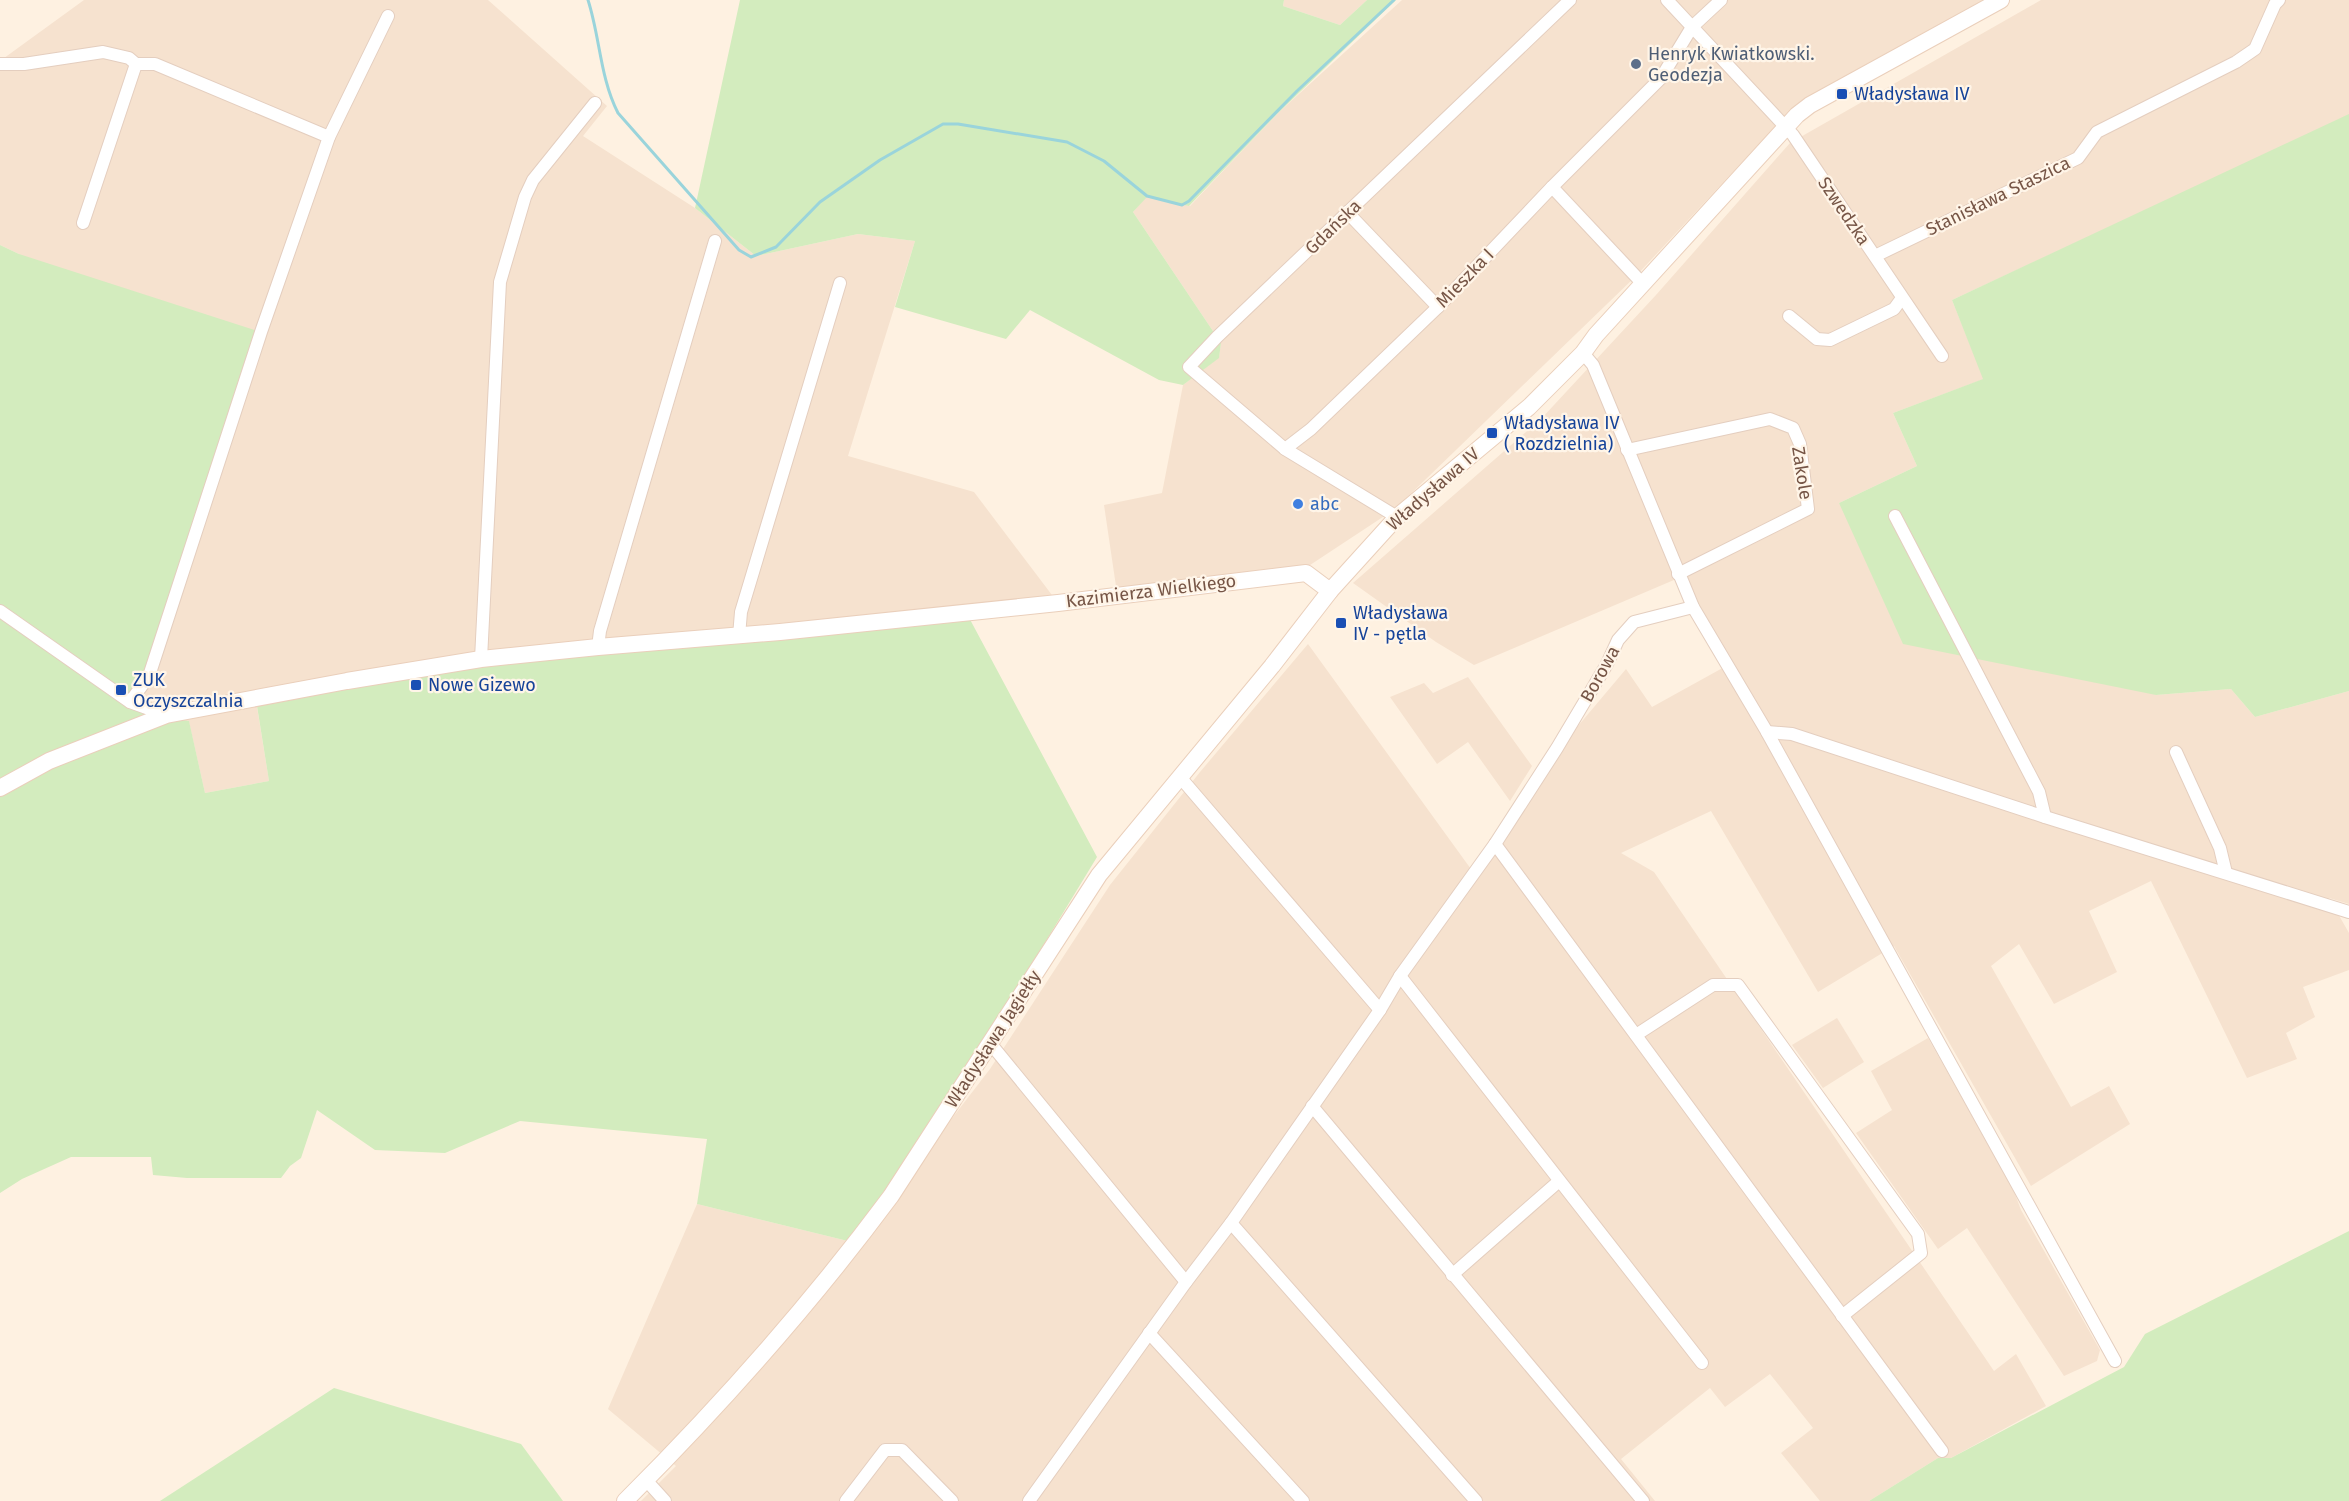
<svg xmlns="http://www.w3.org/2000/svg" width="2349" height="1501" font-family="'Fira Sans',sans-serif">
<rect width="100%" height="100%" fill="#fef1e1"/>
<!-- residential -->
<g fill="#f6e2cf">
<polygon points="84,0 488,0 607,106 583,136 695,208 756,256 858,234 915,241 848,456 974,492 1058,603 257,707 269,781 205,793 189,722 154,717 136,702 19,254 0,245 0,61"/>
<polygon points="1284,0 1367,0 1340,25 1283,6"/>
<polygon points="1402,0 1997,0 1808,101 1757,146 1636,276 1395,509 1304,569 1117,593 1104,505 1162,493 1183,385 1219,357 1221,343 1133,212 1147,196 1190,206 1278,113"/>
<polygon points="2041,0 2349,0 2349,116 1952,300 1984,379 1893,413 1917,466 1839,503 2156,695 2231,689 2255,717 2349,691 2349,904 2329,898 2349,933 2349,970 2303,987 2315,1017 2286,1033 2297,1059 2247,1078 2151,881 2089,911 2117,972 2054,1004 2019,944 1991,966 2071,1107 2109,1086 2130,1124 2031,1186 1894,946 1818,992 1711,811 1621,853 1654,872 1994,1371 2016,1354 2046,1406 1951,1458 1938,1458 1869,1501 1820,1501 1781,1453 1813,1428 1770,1374 1725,1407 1710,1388 1621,1459 1655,1501 641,1501 676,1466 608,1409 697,1204 856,1243 990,1069 1110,885 1200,772 1308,644 1476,876 1548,767 1578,726 1626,669 1652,707 1728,665 1681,577 1474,665 1436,642 1353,583 1541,419 1656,295 1790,143"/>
<polygon points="1468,677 1532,766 1510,801 1468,742 1437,764 1390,697 1424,683 1433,693"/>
<polygon points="1837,1018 1864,1062 1823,1088 1792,1045"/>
<polygon points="1928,1038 2012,1186 2021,1210 2100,1350 2097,1361 2064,1376 1967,1228 1938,1249 1856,1133 1892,1110 1871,1071"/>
</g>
<!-- green -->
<g fill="#d3ecbe">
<polygon points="740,0 1284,0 1283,6 1340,25 1367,0 1396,0 1278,113 1189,206 1147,197 1133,212 1221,343 1219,358 1183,385 1159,380 1030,310 1006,339 895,307 915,241 858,234 756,256 695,208"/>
<polygon points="2349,114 2349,691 2255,717 2231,689 2156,695 1903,644 1839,503 1917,466 1893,413 1983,379 1952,300"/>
<polygon points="0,245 19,254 261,332 136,701 154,717 189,721 205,793 269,781 257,706 481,659 966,612 1097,857 891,1196 856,1243 697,1204 707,1139 520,1121 445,1153 375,1150 317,1110 301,1158 290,1166 281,1178 187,1178 153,1175 151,1157 71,1157 22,1179 0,1193"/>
<polygon points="2349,1231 2349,1501 1869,1501 1938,1458 1951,1458 2124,1367 2145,1334"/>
<polygon points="334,1388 521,1444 563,1501 160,1501"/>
</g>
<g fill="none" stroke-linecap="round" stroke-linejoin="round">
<!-- stream -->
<path stroke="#9ad4db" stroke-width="3" d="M588,0c12,37 12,78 30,113l121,137 12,7 25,-10 44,-45 60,-42 63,-36h15l109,18 37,19 43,35 35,9 7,-4 108,-110 97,-91"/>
<defs>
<g id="street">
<polyline points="1667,0 1793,135 1942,356"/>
<polyline points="0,64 24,64 103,52 129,58 136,64"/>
<polyline points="1552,187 1643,284"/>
<polyline points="1347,212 1438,307"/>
<polyline points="83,223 136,64 155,64 329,137"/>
<polyline points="1875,256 2078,158 2097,132 2236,62 2255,49 2275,4 2279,0"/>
<polyline points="1789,316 1817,339 1830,340 1894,309 1902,298"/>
<polyline points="1583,353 1593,365 1693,607 1767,732 2115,1361"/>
<polyline points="1285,449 1189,367 1217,337 1570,0"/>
<polyline points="1627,450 1770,419 1793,428 1800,444 1808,509 1678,574"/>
<polyline points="1895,516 2039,792 2045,817"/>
<polyline points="1397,517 1285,449 1311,429 1438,307 1552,187 1661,78 1692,27 1721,0"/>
<polyline points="0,611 130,702 166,715"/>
<polyline points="739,636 741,612 840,283"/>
<polyline points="598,647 600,631 715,241"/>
<polyline points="481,659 500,282 525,197 533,180 595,103"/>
<polyline points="130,702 149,676 261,332 329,137 388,16"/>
<polyline points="1767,732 1792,734 2045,817 2349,912"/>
<polyline points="2176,752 2220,848 2226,873"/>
<polyline points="1180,777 1380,1010"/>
<polyline points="1495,844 1942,1451"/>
<polyline points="1400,976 1702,1363"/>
<polyline points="1636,1035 1713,985 1738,985 1918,1234 1921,1253 1842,1316"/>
<polyline points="990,1043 1186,1282"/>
<polyline points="1312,1106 1643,1501"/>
<polyline points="1231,1223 1476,1501"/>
<polyline points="1452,1275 1558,1182"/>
<polyline points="1149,1333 1303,1501"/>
<polyline points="646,1480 665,1501"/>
<polyline points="846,1501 885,1450 902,1450 952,1501"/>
<polyline points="1029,1501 1186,1282 1231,1223 1380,1010 1400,976 1495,844 1557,748 1607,664 1618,640 1634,622 1693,607"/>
</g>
<g id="secondary">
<polyline points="0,788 49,761 166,715 347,681 481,659 598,647 780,632 1058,603 1306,573 1330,591"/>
<path d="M625,1501c95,-95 185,-196 266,-305l208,-321 173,-209 58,-75 67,-74 132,-110 54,-54 13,-18 201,-220 13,-10 191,-105"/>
</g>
</defs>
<!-- street casing -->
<use href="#street" stroke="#e4cebf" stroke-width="14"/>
<!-- secondary casing -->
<use href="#secondary" stroke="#eacfbb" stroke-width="18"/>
<!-- street -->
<use href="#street" stroke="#fff" stroke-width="12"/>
<!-- secondary -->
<use href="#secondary" stroke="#fff" stroke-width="16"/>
</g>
<!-- markers -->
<circle fill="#5c6f8a" stroke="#fff5e8" stroke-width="2" cx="1636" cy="64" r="6"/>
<g fill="#1a4fb4" stroke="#fff5e8" stroke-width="2">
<rect x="1836" y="88" width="12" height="12" rx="3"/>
<rect x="1486" y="427" width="12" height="12" rx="3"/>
<rect x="1335" y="617" width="12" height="12" rx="3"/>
<rect x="410" y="679" width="12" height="12" rx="3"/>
<rect x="115" y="684" width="12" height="12" rx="3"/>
</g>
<circle fill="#3f7fe0" stroke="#fff5e8" stroke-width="2" cx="1298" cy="504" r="6"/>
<g text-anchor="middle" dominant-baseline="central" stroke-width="4.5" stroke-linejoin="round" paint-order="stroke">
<!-- service labels -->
<g font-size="18" fill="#4e5e75" stroke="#fff5e8" text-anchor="start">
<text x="1648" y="54">Henryk Kwiatkowski.<tspan x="1648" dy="21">Geodezja</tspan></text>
</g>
<!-- transit labels -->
<g font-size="18" fill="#164399" stroke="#fff5e8" text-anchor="start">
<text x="1854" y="94">Władysława IV</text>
<text x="1504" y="423">Władysława IV<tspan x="1504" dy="21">( Rozdzielnia)</tspan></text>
<text x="1353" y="613">Władysława<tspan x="1353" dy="21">IV - pętla</tspan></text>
<text x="133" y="680">ZUK<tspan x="133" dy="21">Oczyszczalnia</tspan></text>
<text x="428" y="685">Nowe Gizewo</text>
</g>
<!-- street labels -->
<g font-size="18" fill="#765546" stroke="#fff5e8">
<text transform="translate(1998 196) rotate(-26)">Stanisława Staszica</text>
<text transform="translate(1844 211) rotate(56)">Szwedzka</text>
<text transform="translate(1333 227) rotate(-44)">Gdańska</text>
<text transform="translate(1465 278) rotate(-46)">Mieszka I</text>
<text transform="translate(1802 473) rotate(81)">Zakole</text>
<text transform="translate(1433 489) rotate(-41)">Władysława IV</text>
<text transform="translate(1151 591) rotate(-7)">Kazimierza Wielkiego</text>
<text transform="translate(1600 674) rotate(-61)">Borowa</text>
<text transform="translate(993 1039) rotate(-57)">Władysława Jagiełły</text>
</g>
<!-- shop labels -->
<g font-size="18" fill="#366cbe" stroke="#fff5e8" text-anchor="start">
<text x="1310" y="504">abc</text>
</g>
</g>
</svg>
